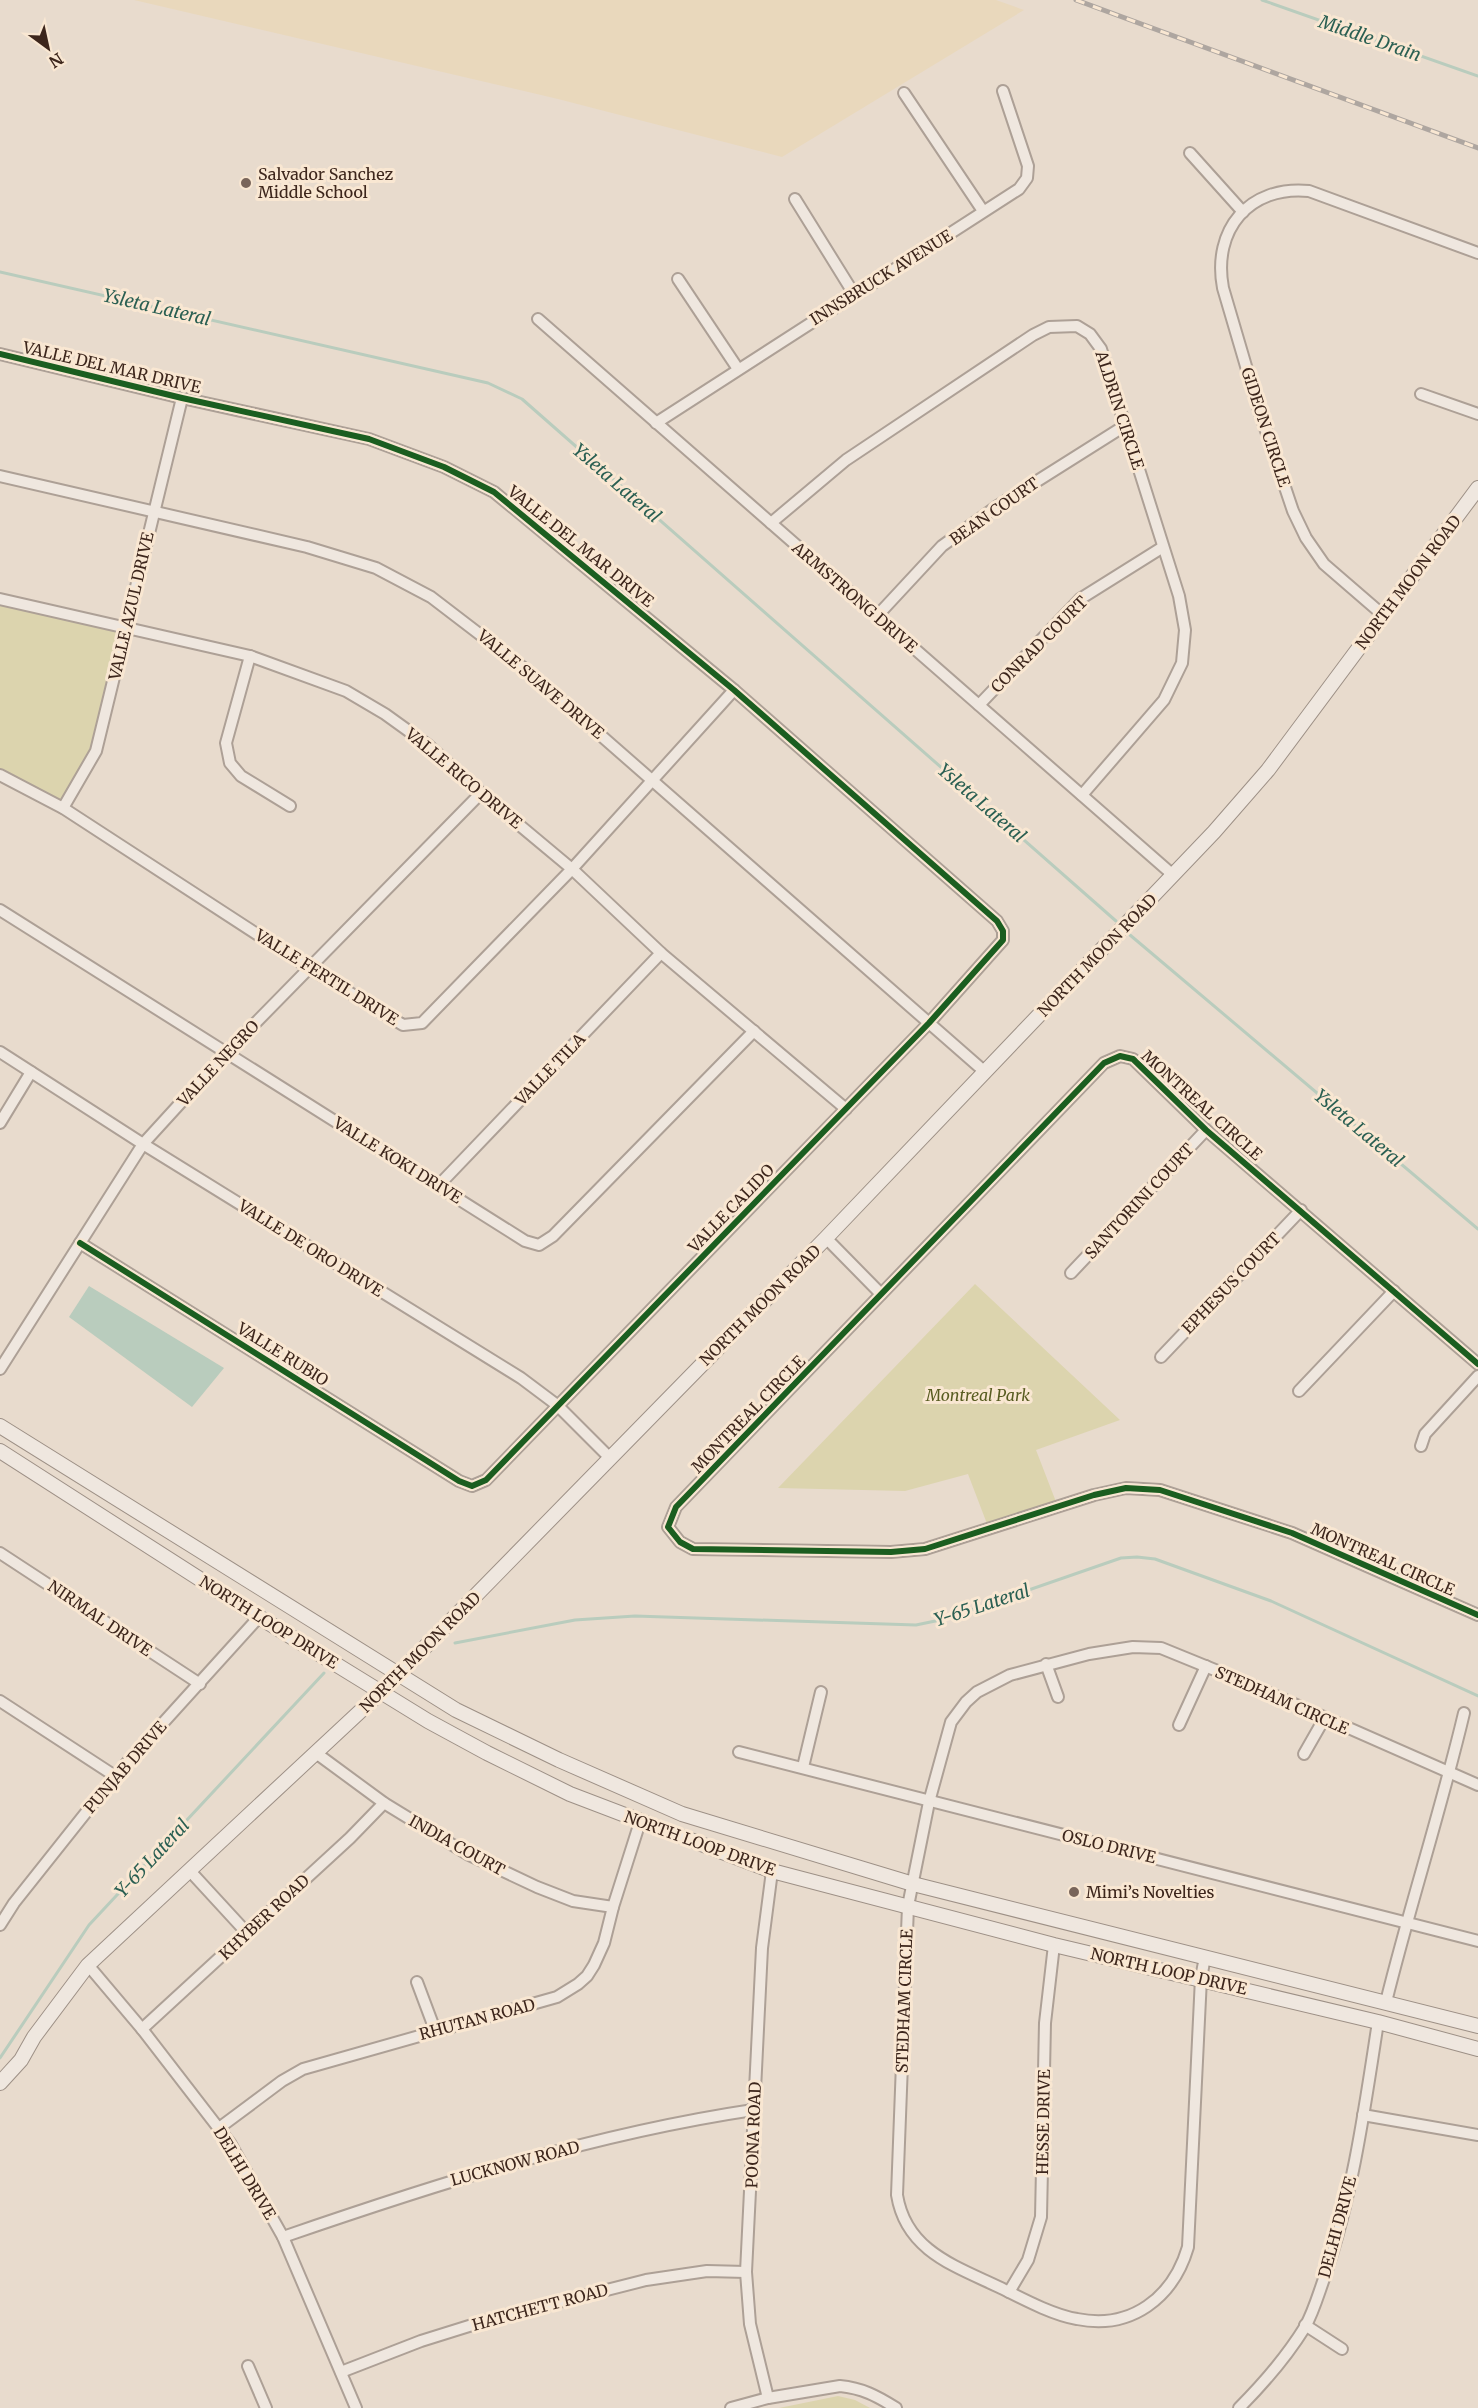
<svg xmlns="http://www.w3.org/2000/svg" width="1478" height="2408" font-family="Merriweather,serif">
<rect width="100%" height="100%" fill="#e8dbcd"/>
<!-- farmland -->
<polygon fill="#e9d8bc" points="134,0 996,0 1024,10 782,157 558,99"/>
<!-- green -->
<g fill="#dcd4ae">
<polygon points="0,599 127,629 96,751 63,808 0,775"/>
<polygon points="975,1284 1120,1420 1036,1450 1058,1507 989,1529 968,1474 905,1491 778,1488"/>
<polygon points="838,2396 855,2400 870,2408 779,2408"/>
</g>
<!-- water -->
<polygon fill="#b9ccbd" points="89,1286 224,1368 192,1407 69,1317"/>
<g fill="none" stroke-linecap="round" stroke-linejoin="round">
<!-- stream -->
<g stroke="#b9ccbd" stroke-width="3">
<polyline points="1262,0 1478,76"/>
<polyline points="0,272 488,383 522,399 1116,921"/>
<polyline points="1130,935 1478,1229"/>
<polyline points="455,1643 575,1620 635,1616 916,1625 945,1619 1121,1558 1137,1557 1155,1559 1271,1601 1478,1696"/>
<polyline points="0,2058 89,1925 324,1673"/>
</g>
<defs>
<g id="street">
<polyline points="904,93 983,211"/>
<polyline points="1190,153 1243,212"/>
<polyline points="795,199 854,294"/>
<polyline points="678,279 738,369"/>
<polyline points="538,319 1173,875"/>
<polyline points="0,354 182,398 369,439 444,467 494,492 734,690 997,921 1003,931 1003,940 929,1023 486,1480 472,1486 459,1481 80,1243"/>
<polyline points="1421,394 1478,414"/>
<polyline points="656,423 1019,189 1027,178 1028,166 1003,91"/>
<polyline points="0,476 307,547 376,568 431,597 525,669 985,1072"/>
<polyline points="771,523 846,460 1033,335 1049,327 1077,326 1090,334 1101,349 1179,596 1185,630 1182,663 1164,700 1082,795"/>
<polyline points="0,599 250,656 346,691 385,714 428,745 481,793 572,869 661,953 846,1109"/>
<path d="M1383,615l-59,-51 -18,-26 -13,-27 -35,-104 -35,-119c-11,-58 26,-103 86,-97l169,62"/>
<polyline points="877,616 942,546 996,507 1126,425"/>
<polyline points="250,656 226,743 230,763 241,776 290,806"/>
<polyline points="979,705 1080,599 1163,547"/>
<polyline points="0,775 63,808 309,968 403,1025 422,1023 572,869 734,690"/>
<polyline points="63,808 96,751 182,398"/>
<polyline points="0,910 525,1241 539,1245 553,1236 754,1031"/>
<polyline points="0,1052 143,1144 521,1378 557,1405 610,1458"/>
<polyline points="0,1123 31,1072"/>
<polyline points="439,1185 661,953"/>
<polyline points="826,1238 881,1294"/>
<polyline points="1071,1273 1206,1130"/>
<polyline points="1161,1357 1301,1210"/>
<polyline points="1478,1364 1206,1130 1133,1059 1120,1056 1104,1063 676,1507 668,1527 680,1542 693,1549 891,1552 925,1549 1094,1495 1126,1488 1160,1490 1292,1533 1478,1615"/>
<polyline points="0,1369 143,1144 226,1053 481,793"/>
<polyline points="1299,1391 1394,1291"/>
<polyline points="1421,1446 1425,1434 1478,1376"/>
<polyline points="0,1553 200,1684"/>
<polyline points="1046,1664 1058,1697"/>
<polyline points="0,1701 115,1776"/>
<polyline points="1179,1725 1206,1666"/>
<polyline points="739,1752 1478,1941"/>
<polyline points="316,1753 384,1803 469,1855 537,1887 573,1901 613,1907"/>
<polyline points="1304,1754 1324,1719"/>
<polyline points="803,1767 821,1692"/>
<polyline points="190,1871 247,1933"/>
<polyline points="0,1925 14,1903 115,1776 259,1617"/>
<path d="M1205,1957l-4,21 -13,269c-15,51 -57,83 -111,72 -24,-4 -54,-20 -76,-31 -46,-22 -95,-37 -104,-93l11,-289 21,-104 22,-80 15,-20 11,-10 33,-17 79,-21 44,-7 28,1 81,33 236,104"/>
<polyline points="88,1965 142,2029 230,2143 283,2237 356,2408"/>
<polyline points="417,1982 435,2030"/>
<path d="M1386,2002c24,-97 55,-192 78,-289"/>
<polyline points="142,2029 350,1838 384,1803"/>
<polyline points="1363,2115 1478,2135"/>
<polyline points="219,2128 282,2081 303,2069 557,1997 578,1984 587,1976 594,1965 604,1943 613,1907 640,1822"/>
<path d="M283,2237c154,-53 309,-103 470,-127"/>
<polyline points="1009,2292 1028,2260 1041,2217 1045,2023 1054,1945"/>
<polyline points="1305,2325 1342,2349"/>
<polyline points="248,2366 266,2408"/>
<polyline points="341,2372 421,2341 485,2321 646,2280 707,2271 746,2272"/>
<polyline points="768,2398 750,2324 746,2272 762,1948 772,1871"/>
<path d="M731,2408l37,-10 72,-12c22,2 37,10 56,22"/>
<path d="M1239,2408c24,-24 48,-52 66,-81 9,-16 14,-35 20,-51 28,-82 40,-170 53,-254"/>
</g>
<g id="secondary">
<polyline points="0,1426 456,1710 559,1760 682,1814 913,1884 1478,2026"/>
<polyline points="0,1451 259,1617 428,1721 487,1753 570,1794 772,1871 1054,1945 1378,2022 1478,2049"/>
<polyline points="0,2083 21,2060 34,2037 88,1965 382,1691 826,1238 1214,832 1268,770 1478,488"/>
</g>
</defs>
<!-- street casing -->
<use href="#street" stroke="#ada096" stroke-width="14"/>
<!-- secondary casing -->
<use href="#secondary" stroke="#9d9086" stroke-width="16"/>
<!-- street -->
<use href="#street" stroke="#efe7df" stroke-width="10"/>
<!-- secondary -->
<use href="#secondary" stroke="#efe7df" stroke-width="14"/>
<defs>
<polyline id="rail" points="1076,0 1478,148"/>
</defs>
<!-- rail casing -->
<use href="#rail" stroke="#aea6a0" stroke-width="5"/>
<!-- rail -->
<use href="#rail" stroke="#f9e7d2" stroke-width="3" stroke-dasharray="9" stroke-linecap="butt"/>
<defs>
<g id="cycleway">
<polyline points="0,354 182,398 369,439 444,467 494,492 734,690 997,921 1003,931 1003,940 929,1023 486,1480 472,1486 459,1481 80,1243"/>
<polyline points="1478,1364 1206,1130 1133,1059 1120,1056 1104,1063 676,1507 668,1527 680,1542 693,1549 891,1552 925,1549 1094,1495 1126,1488 1160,1490 1292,1533 1478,1615"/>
</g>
</defs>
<!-- cycleway casing -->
<use href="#cycleway" stroke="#f9e7d2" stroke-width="10"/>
<!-- cycleway -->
<use href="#cycleway" stroke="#1b5e20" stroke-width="6"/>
</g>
<!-- markers -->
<g fill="#79655a" stroke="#f9e7d2" stroke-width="2">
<circle cx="246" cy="183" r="6"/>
<circle cx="1074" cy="1892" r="6"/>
</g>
<g text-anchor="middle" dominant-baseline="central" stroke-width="6" stroke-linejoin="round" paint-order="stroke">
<!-- poi labels -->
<g font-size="16" fill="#3d261c" stroke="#f9e7d2" text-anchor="start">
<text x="258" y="174">Salvador Sanchez<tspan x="258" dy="18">Middle School</tspan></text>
<text x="1086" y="1892">Mimi’s Novelties</text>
</g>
<!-- street labels -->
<g font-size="16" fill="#3d261c" stroke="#f9e7d2">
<text transform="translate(881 277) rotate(-32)">INNSBRUCK AVENUE</text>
<text transform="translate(112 367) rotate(13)">VALLE DEL MAR DRIVE</text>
<text transform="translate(1120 410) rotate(72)">ALDRIN CIRCLE</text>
<text transform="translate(1266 427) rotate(72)">GIDEON CIRCLE</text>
<text transform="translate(994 511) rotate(-35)">BEAN COURT</text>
<text transform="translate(581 546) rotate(39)">VALLE DEL MAR DRIVE</text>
<text transform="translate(1408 582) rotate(-53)">NORTH MOON ROAD</text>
<text transform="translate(855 597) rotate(41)">ARMSTRONG DRIVE</text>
<text transform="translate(131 606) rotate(-77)">VALLE AZUL DRIVE</text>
<text transform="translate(1039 644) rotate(-45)">CONRAD COURT</text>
<text transform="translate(541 684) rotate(40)">VALLE SUAVE DRIVE</text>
<text transform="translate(464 778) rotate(40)">VALLE RICO DRIVE</text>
<text transform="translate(1097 955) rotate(-46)">NORTH MOON ROAD</text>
<text transform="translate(327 977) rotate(32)">VALLE FERTIL DRIVE</text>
<text transform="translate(218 1063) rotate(-47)">VALLE NEGRO</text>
<text transform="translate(550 1069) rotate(-46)">VALLE TILA</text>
<text transform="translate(1202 1105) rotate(42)">MONTREAL CIRCLE</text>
<text transform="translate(398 1160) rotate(32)">VALLE KOKI DRIVE</text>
<text transform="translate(1139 1201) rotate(-47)">SANTORINI COURT</text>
<text transform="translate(731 1208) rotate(-46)">VALLE CALIDO</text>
<text transform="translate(311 1248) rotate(32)">VALLE DE ORO DRIVE</text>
<text transform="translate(1231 1283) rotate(-46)">EPHESUS COURT</text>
<text transform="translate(760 1305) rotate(-45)">NORTH MOON ROAD</text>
<text transform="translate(283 1354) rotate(32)">VALLE RUBIO</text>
<text transform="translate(748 1414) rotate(-46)">MONTREAL CIRCLE</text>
<text transform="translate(1383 1559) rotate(24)">MONTREAL CIRCLE</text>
<text transform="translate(100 1618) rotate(34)">NIRMAL DRIVE</text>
<text transform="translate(269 1622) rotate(32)">NORTH LOOP DRIVE</text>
<text transform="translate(420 1652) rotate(-45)">NORTH MOON ROAD</text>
<text transform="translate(1282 1700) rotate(24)">STEDHAM CIRCLE</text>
<text transform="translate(125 1767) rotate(-49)">PUNJAB DRIVE</text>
<text transform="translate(700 1843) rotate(20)">NORTH LOOP DRIVE</text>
<text transform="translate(457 1845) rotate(29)">INDIA COURT</text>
<text transform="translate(1109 1846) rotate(14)">OSLO DRIVE</text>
<text transform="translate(264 1917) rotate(-43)">KHYBER ROAD</text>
<text transform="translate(1169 1971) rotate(13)">NORTH LOOP DRIVE</text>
<text transform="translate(904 2001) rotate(-88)">STEDHAM CIRCLE</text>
<text transform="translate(477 2019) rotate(-15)">RHUTAN ROAD</text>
<text transform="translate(1043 2122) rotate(-89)">HESSE DRIVE</text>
<text transform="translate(753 2135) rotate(-88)">POONA ROAD</text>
<text transform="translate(515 2163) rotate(-15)">LUCKNOW ROAD</text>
<text transform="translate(245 2173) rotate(59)">DELHI DRIVE</text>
<text transform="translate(1337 2227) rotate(-75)">DELHI DRIVE</text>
<text transform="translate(540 2307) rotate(-15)">HATCHETT ROAD</text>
</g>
<!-- park labels -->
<g font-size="16" font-style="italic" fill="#585c21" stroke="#f9e7d2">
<text x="978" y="1395">Montreal Park</text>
</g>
<!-- water labels -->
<g font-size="18" font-style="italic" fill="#2a5f52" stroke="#f9e7d2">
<text transform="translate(1370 38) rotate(19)">Middle Drain</text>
<text transform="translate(157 307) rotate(13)">Ysleta Lateral</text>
<text transform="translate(617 483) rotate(41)">Ysleta Lateral</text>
<text transform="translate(982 803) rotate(41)">Ysleta Lateral</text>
<text transform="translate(1359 1128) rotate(40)">Ysleta Lateral</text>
<text transform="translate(982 1605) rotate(-18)">Y-65 Lateral</text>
<text transform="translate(152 1858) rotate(-47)">Y-65 Lateral</text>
</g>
</g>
<!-- north arrow -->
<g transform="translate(48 48) rotate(147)" stroke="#f9e7d2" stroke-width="4.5" paint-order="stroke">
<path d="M0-4.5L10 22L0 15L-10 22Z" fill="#3d261c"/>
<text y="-9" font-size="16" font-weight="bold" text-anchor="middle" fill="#3d261c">N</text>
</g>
</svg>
